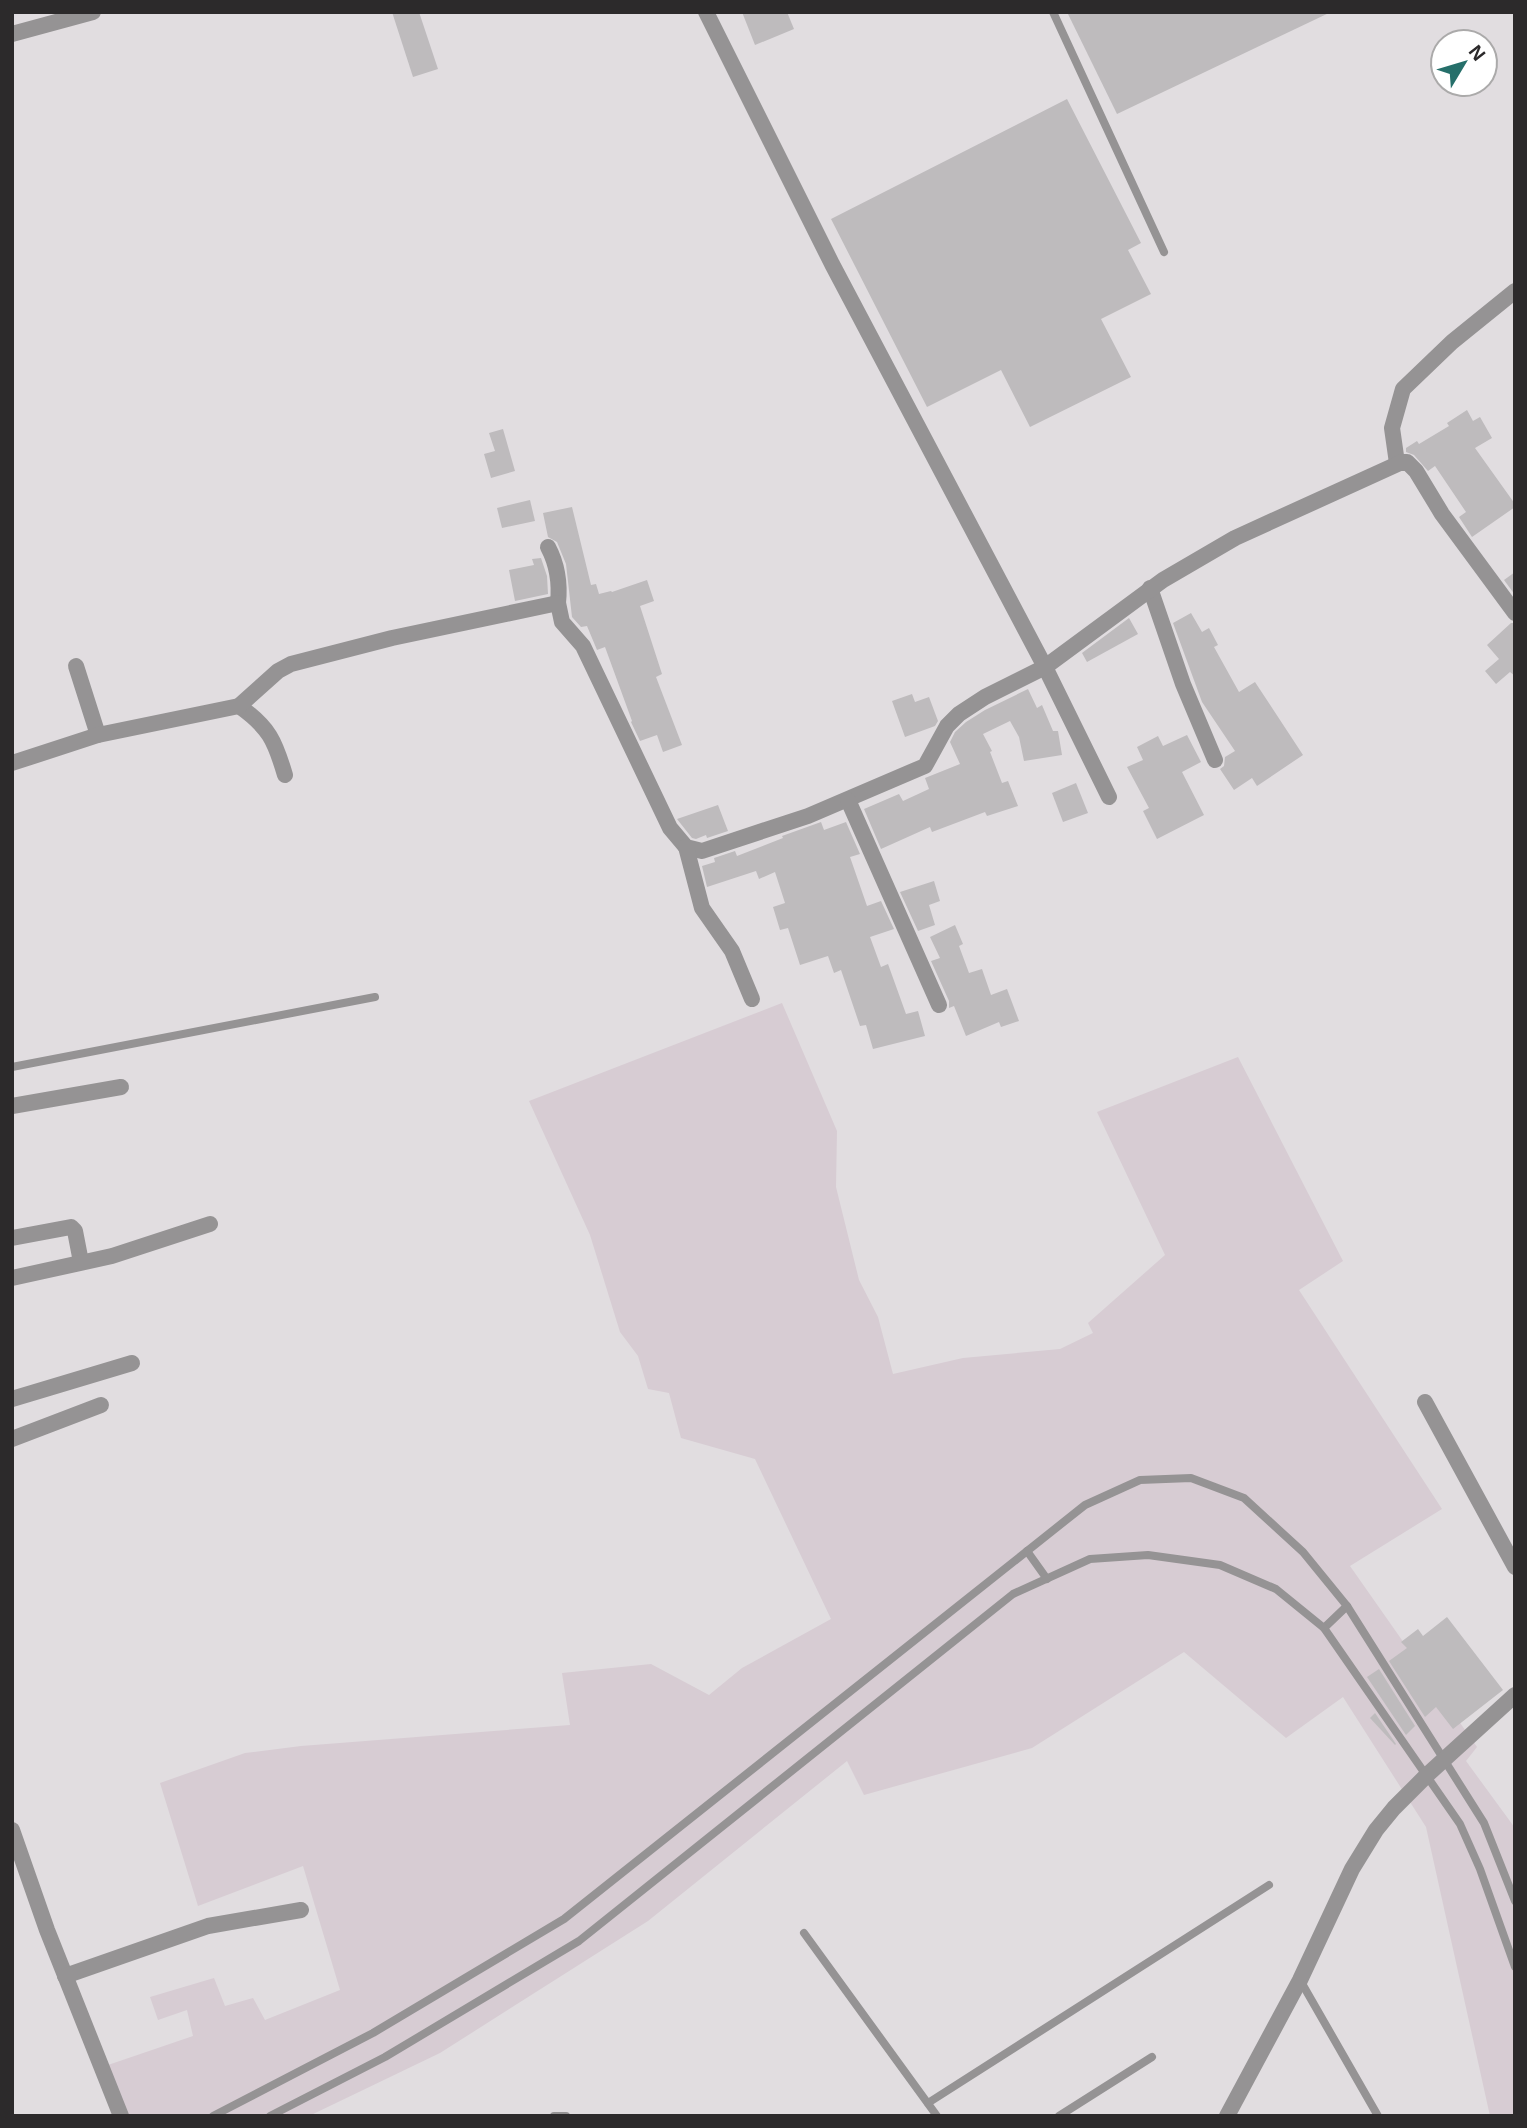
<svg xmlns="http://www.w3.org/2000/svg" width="1527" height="2128" font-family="Arial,sans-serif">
<rect width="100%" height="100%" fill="#e1dde0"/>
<!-- built -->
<polygon fill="#d7ccd3" points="782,1003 837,1131 836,1187 859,1280 878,1317 893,1374 963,1358 1060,1349 1093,1333 1088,1323 1165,1255 1097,1112 1238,1057 1343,1261 1299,1290 1442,1509 1350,1566 1477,1747 1466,1761 1515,1828 1515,2116 1490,2116 1426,1827 1343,1697 1286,1738 1184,1652 1032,1748 864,1795 847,1761 648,1921 440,2053 309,2116 127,2116 108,2065 193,2036 187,2010 158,2020 150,1997 214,1978 225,2006 253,1998 265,2020 340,1990 303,1866 198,1906 160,1783 245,1753 301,1746 570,1725 562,1673 651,1664 709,1695 742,1668 831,1619 755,1459 681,1438 669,1393 648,1389 638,1356 620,1332 590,1235 529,1101"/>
<!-- building -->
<g fill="#bebbbd">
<polygon points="392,12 419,12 438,69 413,77"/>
<polygon points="742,12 787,12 794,29 755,45"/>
<polygon points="1067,12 1331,12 1117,114"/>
<polygon points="1067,99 1141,243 1128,250 1151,294 1101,319 1131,377 1030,427 1001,370 927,407 831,219"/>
<polygon points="1467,410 1473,421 1480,417 1492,438 1475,448 1515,504 1515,507 1472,537 1459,517 1466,512 1435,466 1428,471 1414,455 1406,452 1406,448 1417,441 1419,444 1449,426 1447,423"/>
<polygon points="503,429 515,471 491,478 484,454 495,451 489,433"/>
<polygon points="530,500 535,521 502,528 497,508"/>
<polygon points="572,507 591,585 596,584 599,594 611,591 612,592 647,580 654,601 640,606 662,674 656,677 682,745 663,752 657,735 640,741 631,722 632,721 605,647 597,650 587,626 581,627 572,617 566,564 557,542 548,537 543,513"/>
<polygon points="541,558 547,576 548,594 515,601 509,570 534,565 532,559"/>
<polygon points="1515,572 1515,595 1504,580"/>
<polygon points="1191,613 1202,632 1209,628 1218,645 1214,647 1239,692 1255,682 1303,755 1257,786 1252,778 1234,790 1220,769 1224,766 1225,757 1235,751 1202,702 1173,623"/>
<polygon points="1129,618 1138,634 1087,662 1082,653"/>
<polygon points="1511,623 1515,623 1515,676 1510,672 1496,684 1485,671 1499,659 1487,645"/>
<polygon points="1028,689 1037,708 1042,705 1053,731 1058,731 1062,755 1024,761 1019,737 1010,721 983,734 992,751 990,752 1002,783 1008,781 1018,806 987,816 985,812 932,832 930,827 881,849 864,809 899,794 903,801 929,789 925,778 960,764 950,742 955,732 966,722 985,710"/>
<polygon points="912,694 915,702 929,697 938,721 935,726 905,737 892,701"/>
<polygon points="1187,735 1201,762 1182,772 1204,815 1157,839 1143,811 1149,808 1127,767 1143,760 1137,747 1158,736 1163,746"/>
<polygon points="1076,783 1088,813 1063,822 1052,793"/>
<polygon points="718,805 728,831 707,838 706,835 696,839 692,838 677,819"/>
<polygon points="821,822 824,830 846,822 860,854 850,857 867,906 881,901 894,929 870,937 881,967 888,964 906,1014 918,1011 925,1036 873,1049 866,1025 860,1026 841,970 834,973 828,956 800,965 788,928 780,930 773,907 785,903 775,872 759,879 756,871 707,887 702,866 715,862 714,858 735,851 737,856 783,838 782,836"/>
<polygon points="934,881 940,901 929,905 935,925 918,931 900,892"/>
<polygon points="955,925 963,944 959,946 969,973 982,969 991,995 1007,989 1019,1021 1001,1027 999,1022 966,1036 954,1006 949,1008 949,1001 931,961 940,958 930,937"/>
<polygon points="1447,1617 1503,1690 1453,1729 1436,1707 1425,1717 1389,1661 1407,1648 1401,1642 1418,1629 1423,1636"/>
<polygon points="1379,1669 1415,1726 1406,1735 1367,1677"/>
<polygon points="1375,1713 1396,1744 1395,1745 1370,1718"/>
</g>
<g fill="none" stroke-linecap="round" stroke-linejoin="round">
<!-- lane -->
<g stroke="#959394" stroke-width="8">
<polyline points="1053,12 1164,252"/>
<polyline points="12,1067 375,997"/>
<polyline points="1027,1551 1047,1579"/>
<polyline points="1324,1628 1347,1606"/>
<polyline points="804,1933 937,2116"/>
<polyline points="1300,1980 1378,2116"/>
<polyline points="928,2103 1269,1885"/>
<polyline points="213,2116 373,2033 564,1919 1085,1505 1140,1480 1191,1478 1244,1498 1303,1552 1347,1606 1484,1823 1515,1901"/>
<polyline points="270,2116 385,2057 579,1941 1013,1594 1090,1559 1148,1555 1220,1565 1276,1589 1324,1628 1460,1824 1480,1869 1515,1967"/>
<polyline points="554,2116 566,2116"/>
<polyline points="1059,2116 1152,2057"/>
</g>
<!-- street -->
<g stroke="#959394" stroke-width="16">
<polyline points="706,12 832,264 1045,667 1109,797"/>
<polyline points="12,34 93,12"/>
<polyline points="1397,463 1392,428 1403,389 1452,342 1515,291"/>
<path d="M548,547c9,17 12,37 10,56"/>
<polyline points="1150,588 1183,684 1215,760"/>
<polyline points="76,666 98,735"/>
<path d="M239,706c30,21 36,35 46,69"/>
<polyline points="12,763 98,735 239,706 278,671 291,664 392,638 558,603 562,622 583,646 670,828 686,847 702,851 808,816 925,766 947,726 959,714 985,697 1045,667 1163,580 1235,538 1402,462 1407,462 1416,471 1442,514 1515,613"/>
<polyline points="848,800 939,1005"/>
<polyline points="686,847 702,908 732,951 752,999"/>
<polyline points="12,1106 121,1087"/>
<polyline points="12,1238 71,1227 75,1231 81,1262"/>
<polyline points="12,1278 112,1256 210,1224"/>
<polyline points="12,1399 132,1363"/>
<polyline points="1425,1402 1515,1567"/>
<polyline points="12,1439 101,1405"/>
<polyline points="12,1830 47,1930 121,2116"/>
<polyline points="65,1976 208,1926 301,1910"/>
<polyline points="1227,2116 1300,1980 1352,1869 1376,1830 1394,1808 1426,1776 1515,1695"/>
</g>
</g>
<!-- border -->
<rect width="1527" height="2128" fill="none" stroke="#2c2a2b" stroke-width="28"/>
<!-- north arrow -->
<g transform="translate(1464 63) rotate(52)"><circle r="33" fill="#ffffff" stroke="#abaaaa" stroke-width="2"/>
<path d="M0-5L12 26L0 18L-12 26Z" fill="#256f6a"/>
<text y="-10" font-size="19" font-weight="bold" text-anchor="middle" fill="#2c2a2b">N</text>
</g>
</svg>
